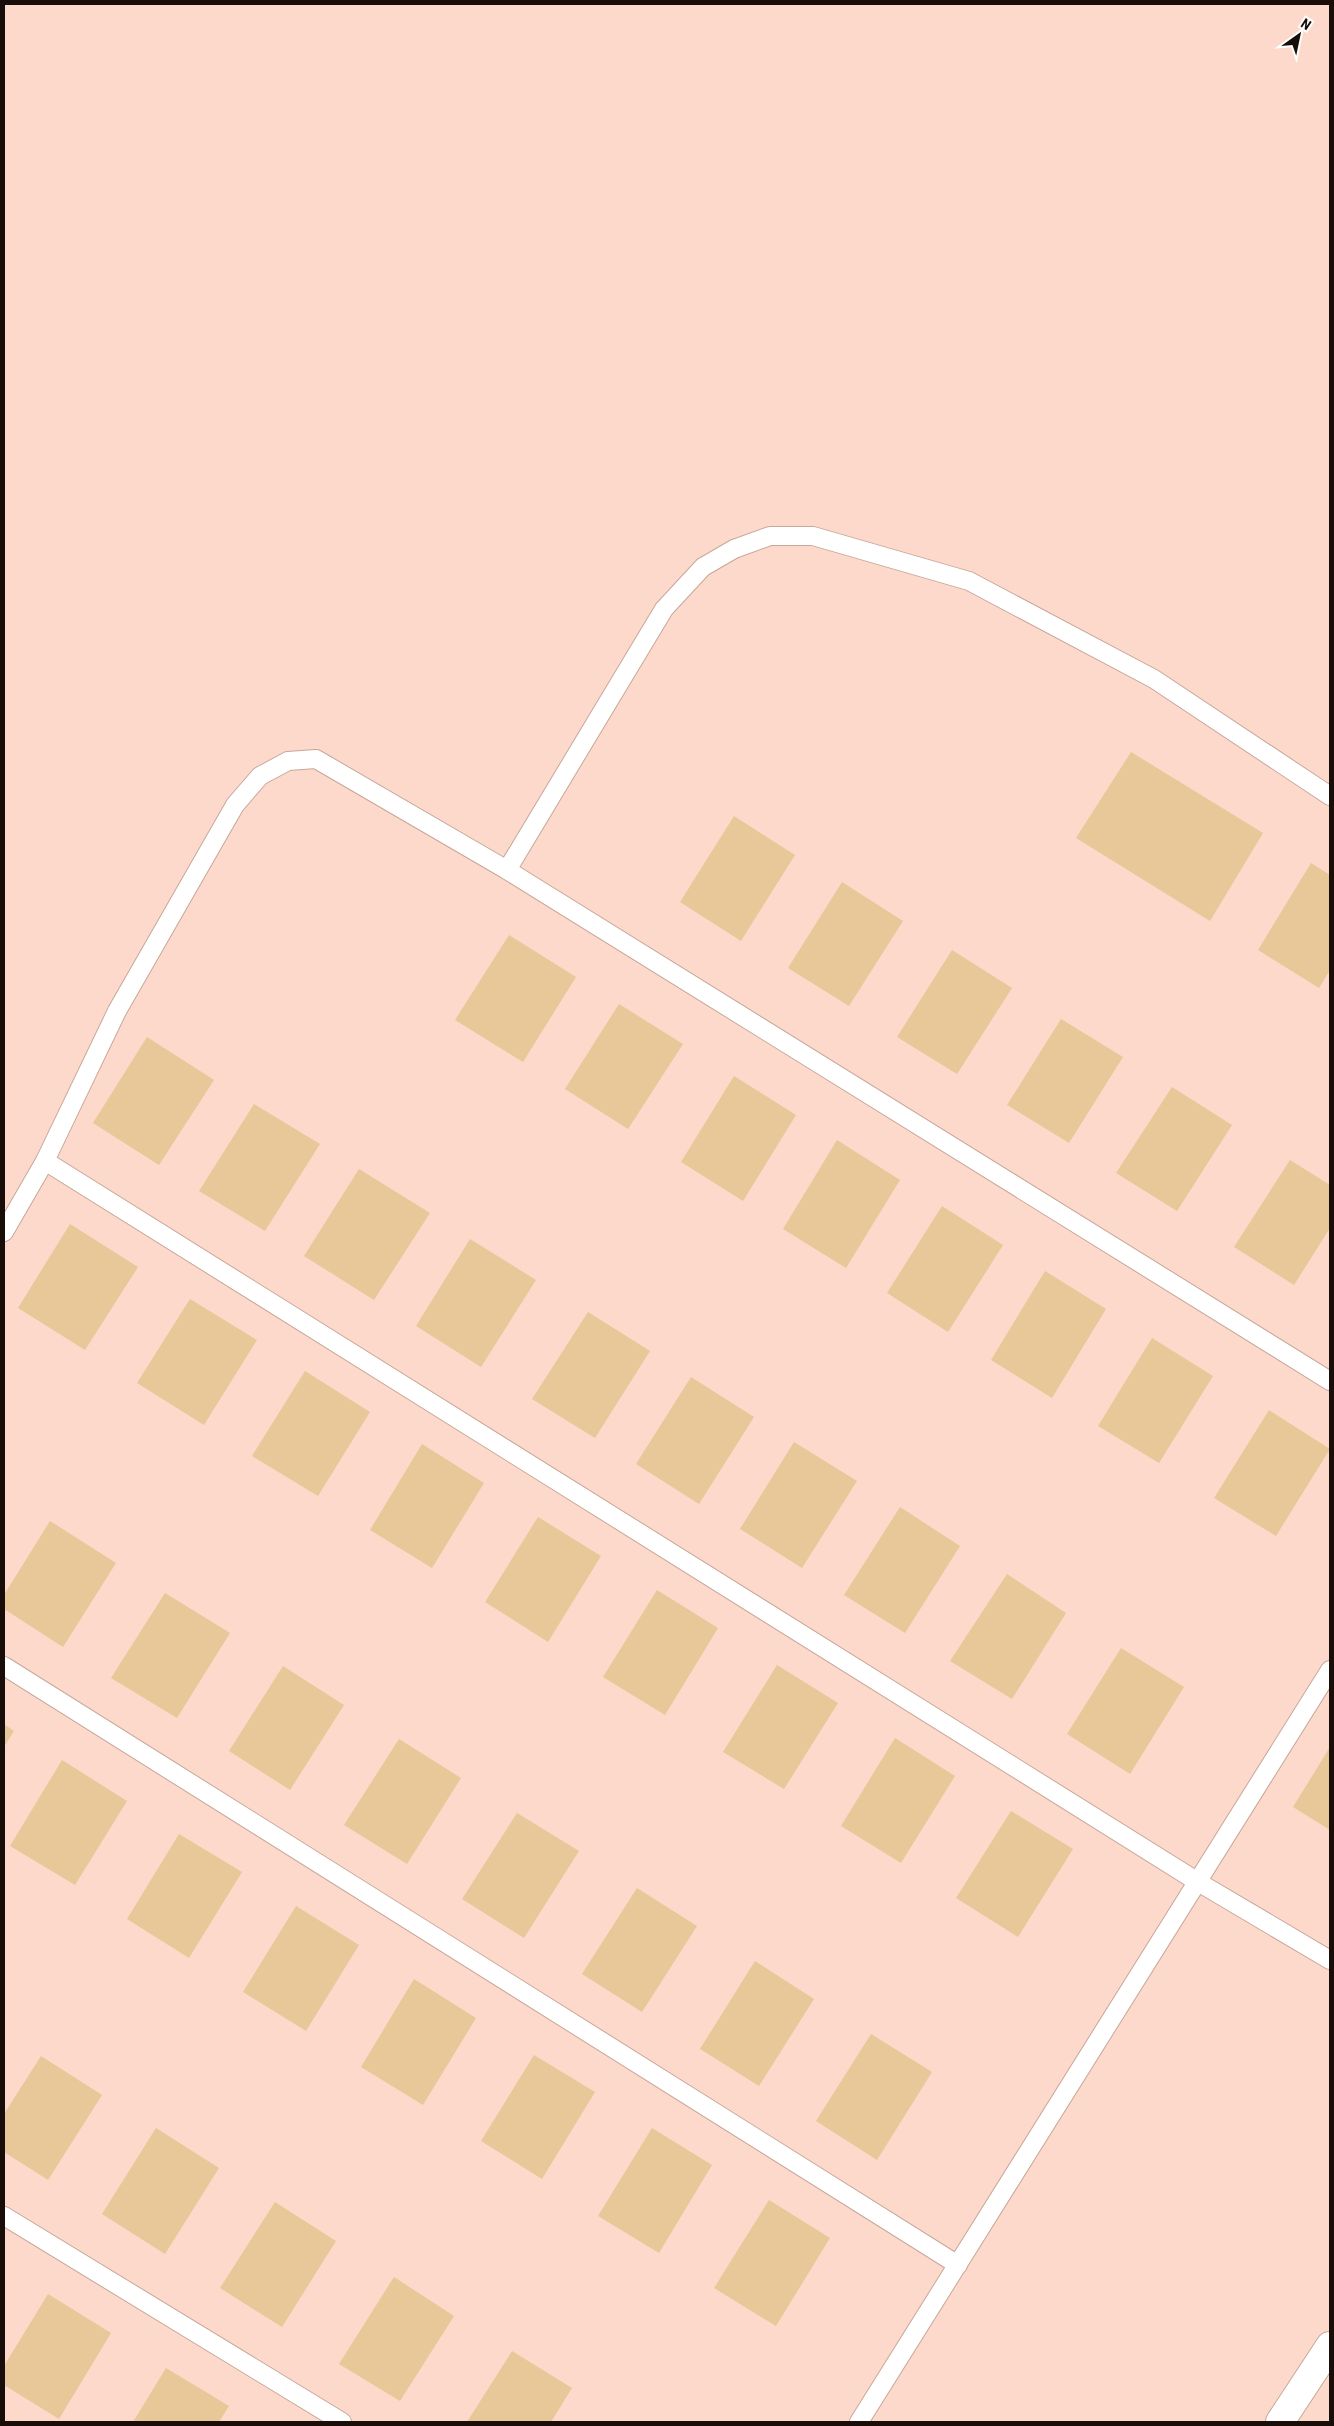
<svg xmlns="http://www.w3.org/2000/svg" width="1334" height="2426" font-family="'Roboto Condensed',sans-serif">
<rect width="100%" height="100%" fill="#fcd9cb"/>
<!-- building -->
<g fill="#e8c798">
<polygon points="1131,752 1263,833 1210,921 1076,838"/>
<polygon points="734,816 795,855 741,941 680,902"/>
<polygon points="1311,863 1330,875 1330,970 1319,988 1258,950"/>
<polygon points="842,882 903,921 849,1006 788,968"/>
<polygon points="509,935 576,977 523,1062 455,1020"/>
<polygon points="952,950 1012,988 957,1074 897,1037"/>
<polygon points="619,1004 683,1044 628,1129 565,1089"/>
<polygon points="1061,1019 1123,1057 1069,1143 1007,1105"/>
<polygon points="147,1037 214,1080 159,1165 93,1123"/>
<polygon points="734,1076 796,1115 743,1201 681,1162"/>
<polygon points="1172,1087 1232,1125 1177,1211 1116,1173"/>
<polygon points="254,1104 320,1144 265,1231 199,1191"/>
<polygon points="837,1140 900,1180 846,1268 783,1229"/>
<polygon points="1290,1160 1330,1185 1330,1228 1294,1285 1234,1247"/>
<polygon points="359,1169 430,1213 374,1300 304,1256"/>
<polygon points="942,1206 1003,1245 948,1332 887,1293"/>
<polygon points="70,1224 138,1267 85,1350 18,1308"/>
<polygon points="470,1239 536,1280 481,1367 416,1326"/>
<polygon points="1045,1271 1106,1309 1052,1398 991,1360"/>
<polygon points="190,1299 257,1340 204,1425 137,1383"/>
<polygon points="588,1312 650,1351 595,1438 532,1399"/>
<polygon points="1152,1338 1213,1376 1159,1463 1098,1426"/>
<polygon points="305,1371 370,1412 318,1496 252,1456"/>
<polygon points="691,1377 754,1417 699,1504 636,1464"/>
<polygon points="1269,1410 1330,1449 1276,1536 1214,1498"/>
<polygon points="794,1442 857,1481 802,1568 740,1529"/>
<polygon points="422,1444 484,1483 432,1568 370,1530"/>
<polygon points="900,1507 960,1546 905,1633 844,1595"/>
<polygon points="538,1517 601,1556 548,1642 485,1602"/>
<polygon points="50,1521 116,1563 63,1647 4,1609 4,1595"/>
<polygon points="1007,1574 1066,1613 1012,1699 950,1661"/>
<polygon points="657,1590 718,1628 665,1715 603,1677"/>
<polygon points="165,1593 230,1633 177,1718 111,1678"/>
<polygon points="1121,1648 1184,1687 1130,1774 1067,1734"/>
<polygon points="777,1665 838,1703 784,1789 723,1752"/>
<polygon points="283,1666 344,1705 290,1790 229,1751"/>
<polygon points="4,1724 14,1731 4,1747"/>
<polygon points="895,1738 955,1776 901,1863 841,1826"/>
<polygon points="399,1739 461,1778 407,1864 344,1825"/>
<polygon points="1330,1747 1330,1830 1293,1807"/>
<polygon points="62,1760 127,1801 75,1885 10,1846"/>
<polygon points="1011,1811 1073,1849 1018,1937 956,1898"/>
<polygon points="517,1813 579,1851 524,1938 462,1899"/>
<polygon points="179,1834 242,1872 189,1958 127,1919"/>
<polygon points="637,1888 697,1926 642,2012 582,1974"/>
<polygon points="296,1906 359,1945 306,2031 243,1992"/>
<polygon points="755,1961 814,1999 759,2086 700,2049"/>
<polygon points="414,1979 476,2018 423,2105 361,2067"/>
<polygon points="871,2034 932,2072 877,2160 816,2121"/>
<polygon points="534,2055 595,2092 542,2179 481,2141"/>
<polygon points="41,2056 102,2095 48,2180 4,2152 4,2114"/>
<polygon points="156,2128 219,2168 165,2254 102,2214"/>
<polygon points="652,2128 712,2165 659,2253 598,2216"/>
<polygon points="769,2200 830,2238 776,2326 714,2288"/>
<polygon points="275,2202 336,2241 282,2327 220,2288"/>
<polygon points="394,2277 454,2316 400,2401 339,2364"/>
<polygon points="48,2294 111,2333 59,2419 4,2385 4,2366"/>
<polygon points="512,2351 572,2388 551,2422 467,2422"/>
<polygon points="166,2368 229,2406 219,2422 133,2422"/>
</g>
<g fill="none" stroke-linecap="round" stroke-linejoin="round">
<defs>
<g id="lane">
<polyline points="507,870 664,609 703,567 734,549 770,536 813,536 969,581 1154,679 1330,796"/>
<polyline points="45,1161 1198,1882 1330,1960"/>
<polyline points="4,1232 45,1161 117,1011 235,805 260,776 288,761 316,759 507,870 1330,1381"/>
<polyline points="4,1666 958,2265"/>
<polyline points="4,2216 342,2422"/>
<polyline points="859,2422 1330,1670"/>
</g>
<polyline id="street" points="1280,2422 1330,2346"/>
</defs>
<!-- lane casing -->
<use href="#lane" stroke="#c7a799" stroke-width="20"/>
<!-- street casing -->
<use href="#street" stroke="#c7a799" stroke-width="30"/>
<!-- lane -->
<use href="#lane" stroke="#fff" stroke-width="18"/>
<!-- street -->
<use href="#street" stroke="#fff" stroke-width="28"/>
</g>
<!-- border -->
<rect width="1334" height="2426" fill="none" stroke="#180d09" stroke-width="10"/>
<!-- north arrow -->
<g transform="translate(1299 35) rotate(33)" stroke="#ffffff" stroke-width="4" paint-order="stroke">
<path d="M0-4L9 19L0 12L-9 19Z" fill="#180d09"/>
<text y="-8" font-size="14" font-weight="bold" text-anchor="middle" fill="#180d09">N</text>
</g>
</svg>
